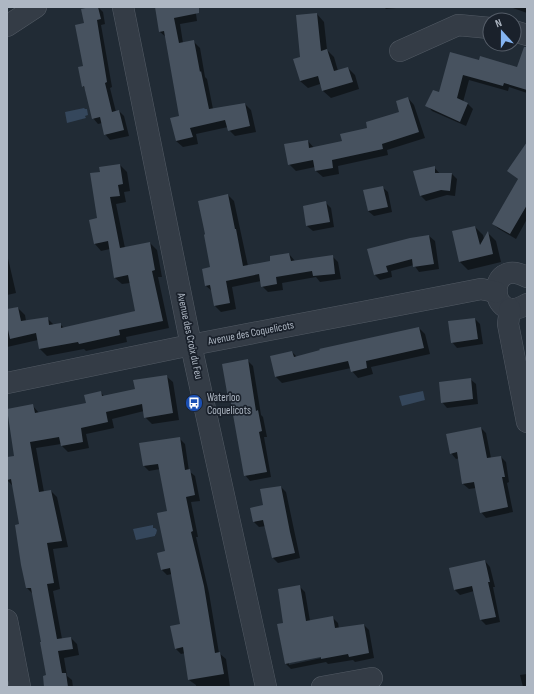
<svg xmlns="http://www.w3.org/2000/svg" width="534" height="694" font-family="'Sofia Sans Condensed',sans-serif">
<rect width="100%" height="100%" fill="#212b35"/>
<!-- water -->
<g fill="#35475c">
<polygon points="84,108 85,109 87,109 88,115 85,116 86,118 67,123 65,112"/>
<polygon points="423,391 425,400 402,406 399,396"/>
<polygon points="153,525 153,528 155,528 157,530 156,534 155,535 155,536 136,540 133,529"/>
</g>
<!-- shadow -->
<g fill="#0007" fill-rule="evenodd">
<polygon points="95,7 98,7 103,12 105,24 101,25 112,87 110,88 116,112 119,111 124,116 129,136 110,140 105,134 102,123 98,124 93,118 86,90 83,86 85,67 85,24"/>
<polygon points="156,7 195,7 197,21 180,24 183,43 194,42 200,48 205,77 207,79 213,109 245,104 251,110 256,132 235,136 229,130 228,127 196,134 198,144 183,147 176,141 180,116 166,37 160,32"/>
<polygon points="384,7 406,7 386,9"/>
<polygon points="503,7 527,7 527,13 513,8"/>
<polygon points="317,14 324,22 327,50 334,57 338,71 348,68 355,75 359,89 331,98 323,91 320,84 308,88 300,81 301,58"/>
<polygon points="480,61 518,68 527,66 527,93 509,87 508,91 469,80 463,102 468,104 473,109 466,126 432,111 427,105 439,93"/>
<polygon points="408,98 414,105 425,138 387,150 388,155 338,166 339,174 323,177 316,171 315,167 296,171 289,164 308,141 314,148 343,142 400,113"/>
<polygon points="527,150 527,219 516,239 499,229 493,224 519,180 508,171"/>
<polygon points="120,165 127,172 130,191 124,192 126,202 116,204 125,248 150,243 157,250 162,277 158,277 169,328 126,337 127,342 86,351 84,349 47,356 40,349 38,340 7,347 7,310 18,308 25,315 26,321 47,318 54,325 60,324 64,328 137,311 130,283 122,284 115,278 110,249 101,251 95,244 101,172"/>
<polygon points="434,167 440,174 452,174 457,179 455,196 447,195 426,201 421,196"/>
<polygon points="382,187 388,192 392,212 374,216 368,211"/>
<polygon points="228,195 234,201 248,266 271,262 289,254 295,261 332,256 338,262 341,279 320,282 316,277 282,283 283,290 268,292 262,286 261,281 232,287 236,309 221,312 215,306 212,291 206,286"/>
<polygon points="325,202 331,208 334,227 313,231 307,226 304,207"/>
<polygon points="475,227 483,235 484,239 488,233 496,241 501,262 468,270 460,262"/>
<polygon points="429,236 435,241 439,269 419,272 414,265 391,271 392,277 380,280 375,275 368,250"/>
<polygon points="7,254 16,293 7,295"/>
<polygon points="475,319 480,324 483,344 457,348 452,342"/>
<polygon points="419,328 425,334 430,354 371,367 373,374 358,378 352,371 351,368 282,383 276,377 271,357 292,352 297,357"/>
<polygon points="247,360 253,366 261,415 263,417 267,437 264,437 271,477 250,481 245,475 232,401 229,398"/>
<polygon points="166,376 173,382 179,420 152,424 145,417 144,411 112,419 114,428 86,434 89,448 68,452 62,446 61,444 36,448 44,492 51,491 57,497 68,547 53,549 60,589 53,591 62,639 71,638 77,644 79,655 64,658 67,676 72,680 73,687 45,687 47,676 42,643 33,594 27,588 20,525 13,486 7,480 7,458 15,457 33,406 39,413 87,404 100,392 105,397 136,390"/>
<polygon points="470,379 476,384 478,404 447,408 442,402"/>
<polygon points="481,428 486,433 491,458 501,457 506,462 509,482 507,483 513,512 486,518 481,512 476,488 469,489 463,484 459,458 456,459 451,453"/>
<polygon points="179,438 185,444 189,471 195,476 200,501 191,502 198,537 196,537 209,593 219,653 226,659 230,687 196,687 196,685 189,680 185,653 181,654 176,649 181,625 172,574 167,575 162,570 166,552 169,512 160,469 149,471 144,466"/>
<polygon points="281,487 286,492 300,558 278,563 273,558 266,526 259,527 254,522 265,506"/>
<polygon points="485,561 490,567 495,587 493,587 500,622 486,625 481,620 474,591 460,595 454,589"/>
<path d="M300,587l5,5 5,29 22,-4 6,6 1,6 25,-4 5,5 5,28 -19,4 -2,-2 -25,4 -2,-2 -35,7 -5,-5 -8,-39 6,-1zM326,655v2l-37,8v-2z"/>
<polygon points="527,674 527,687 523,687 520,675"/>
</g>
<!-- building -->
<g fill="#47525f">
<polygon points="90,7 98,7 101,19 97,20 107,82 105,83 112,112 119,110 124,130 104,135 100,117 92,119 84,86 82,87 78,67 83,66 75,25 84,23 81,9"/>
<polygon points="155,7 199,7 199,13 174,18 179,43 194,40 200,72 201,71 209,109 245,103 250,126 228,131 225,120 190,128 193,137 176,141 170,118 179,116 164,31 159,32"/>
<polygon points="317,13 321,51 327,49 334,71 348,67 353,82 322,91 318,76 300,81 293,59 300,57 296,15"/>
<polygon points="524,47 527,47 527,90 504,83 503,86 463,75 457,98 468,103 460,122 425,106 433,90 439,92 450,52 479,60 480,56 517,67"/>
<polygon points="408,97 419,132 382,144 383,149 332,160 333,168 315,171 313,160 288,165 284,144 308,140 309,148 342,141 340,134 367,128 366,122 399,112 396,101"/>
<polygon points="527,142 527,205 510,234 492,224 518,179 507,171"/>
<polygon points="120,164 123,184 118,185 120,196 110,197 120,248 150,242 155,270 152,271 163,321 119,330 120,335 79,344 78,342 39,349 36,333 10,339 7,325 7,309 18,307 21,321 48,317 49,325 61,323 61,328 135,311 128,275 114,278 108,241 94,244 89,220 97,218 90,173 100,172 99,167"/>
<polygon points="435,166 435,173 452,173 450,191 441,190 420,196 413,171"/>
<polygon points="383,186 388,207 368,211 363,190"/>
<polygon points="228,194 235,229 236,229 243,266 270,261 270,256 289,253 291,261 333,255 335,274 313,276 312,271 276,277 277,284 261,287 259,274 226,281 230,303 214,306 210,285 205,286 202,269 210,267 204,235 205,234 198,201"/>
<polygon points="326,201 330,222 306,226 303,206"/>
<polygon points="475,226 480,245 488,231 493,254 459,262 452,231"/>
<polygon points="429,235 434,264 413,267 412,259 386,266 388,272 374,275 367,249 410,238"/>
<polygon points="475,318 478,339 451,343 448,321"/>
<polygon points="419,327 424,348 366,361 367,368 351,372 348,361 275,377 270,356 292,351 294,357 320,350 319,349"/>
<polygon points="248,359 256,411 258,410 262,431 259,432 267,472 244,476 230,398 228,398 222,364"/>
<polygon points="167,375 173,413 144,418 142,404 106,412 108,422 81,428 83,442 61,446 59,437 30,442 39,492 51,490 62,541 47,543 54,583 47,584 57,639 71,637 73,649 58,651 62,673 66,673 68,687 44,687 43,676 46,675 40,642 41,642 31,588 26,588 21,565 15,525 19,524 11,479 7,480 7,457 14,456 7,409 33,404 35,413 86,403 84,395 101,391 102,396 135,389 133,380"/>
<polygon points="471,378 473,399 441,403 439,382"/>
<polygon points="481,427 487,458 501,456 505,477 502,477 508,507 480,513 474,482 462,484 457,452 450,454 446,434"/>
<polygon points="180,437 185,470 190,469 195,495 186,497 193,531 191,532 204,586 215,653 220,652 224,674 188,680 183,647 175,649 170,626 180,624 170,568 161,570 157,553 165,551 157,513 167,511 158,464 143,466 139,443"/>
<polygon points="281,486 290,532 295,553 272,558 263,520 253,522 250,508 263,505 260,489"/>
<polygon points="485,560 490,582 488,582 496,617 480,620 472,586 454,590 449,568"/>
<polygon points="300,585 306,621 333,616 335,628 364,624 369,653 349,657 348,654 321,659 321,657 285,664 277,624 283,623 278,589"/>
</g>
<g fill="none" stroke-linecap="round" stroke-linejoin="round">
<defs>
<g id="minor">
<polyline points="123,7 191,345 266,687"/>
<polyline points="7,26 36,7"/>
<polyline points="514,31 527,35"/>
<polyline points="400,51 458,25 490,28"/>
<path d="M527,277c-42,-22 -39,51 0,27"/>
<polyline points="510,309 508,324 527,422"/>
<polyline points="7,383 191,345 368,311 481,289 496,292"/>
<polyline points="7,620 20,687"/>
<polyline points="322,687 372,678"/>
</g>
</defs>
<!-- minor casing -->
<use href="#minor" stroke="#525a64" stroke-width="22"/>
<!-- minor -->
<use href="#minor" stroke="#343c46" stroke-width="21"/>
</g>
<!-- icons -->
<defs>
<symbol id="bus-disc" viewBox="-11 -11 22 22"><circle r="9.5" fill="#1a4fb4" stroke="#1a212b"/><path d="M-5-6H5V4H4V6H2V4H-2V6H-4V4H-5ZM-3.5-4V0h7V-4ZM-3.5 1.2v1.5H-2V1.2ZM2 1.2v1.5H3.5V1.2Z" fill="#fff"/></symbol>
</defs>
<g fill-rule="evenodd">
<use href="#bus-disc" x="184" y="393" width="20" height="20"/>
</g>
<g text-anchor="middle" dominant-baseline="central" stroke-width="3.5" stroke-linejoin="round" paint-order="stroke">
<!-- street labels -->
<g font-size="11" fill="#aeb7c3" stroke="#1a212b">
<text transform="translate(251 333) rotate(-11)">Avenue des Coquelicots</text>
<text transform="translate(190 336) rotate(78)">Avenue des Croix du Feu</text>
</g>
<!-- poi labels -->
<g font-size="11" fill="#aeb7c3" stroke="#1a212b" text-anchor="start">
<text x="207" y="397">Waterloo<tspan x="207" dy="13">Coquelicots</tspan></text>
</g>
</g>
<!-- border -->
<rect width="534" height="694" fill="none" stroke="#aeb7c3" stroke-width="16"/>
<!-- north arrow -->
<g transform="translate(502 32) rotate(339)"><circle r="19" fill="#1a212b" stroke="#555d68"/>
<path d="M0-3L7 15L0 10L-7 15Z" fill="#85b4f1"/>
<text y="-6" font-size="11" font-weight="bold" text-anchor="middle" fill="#aeb7c3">N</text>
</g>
</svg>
